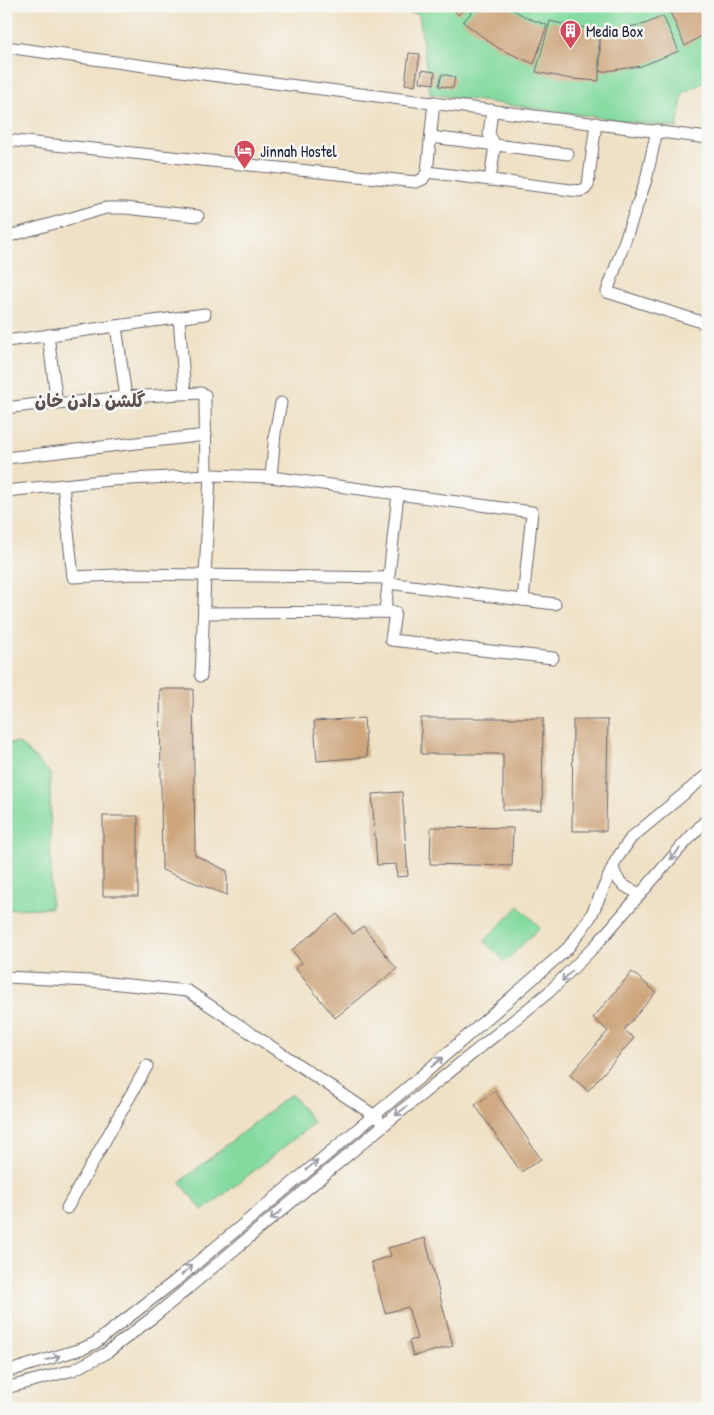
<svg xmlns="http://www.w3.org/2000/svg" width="714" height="1415" font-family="'Patrick Hand','Playpen Sans Arabic',sans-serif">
<rect width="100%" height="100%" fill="#f6f6f2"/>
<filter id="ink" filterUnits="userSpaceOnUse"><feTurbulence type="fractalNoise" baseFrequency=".02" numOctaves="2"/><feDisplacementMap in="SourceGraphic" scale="10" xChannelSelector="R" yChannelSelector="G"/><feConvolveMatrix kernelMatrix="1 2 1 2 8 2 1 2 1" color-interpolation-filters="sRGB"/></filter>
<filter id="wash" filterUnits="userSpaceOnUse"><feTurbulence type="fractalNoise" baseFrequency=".0096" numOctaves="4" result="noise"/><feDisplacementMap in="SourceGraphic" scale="20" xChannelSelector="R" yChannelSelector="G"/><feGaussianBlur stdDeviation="1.12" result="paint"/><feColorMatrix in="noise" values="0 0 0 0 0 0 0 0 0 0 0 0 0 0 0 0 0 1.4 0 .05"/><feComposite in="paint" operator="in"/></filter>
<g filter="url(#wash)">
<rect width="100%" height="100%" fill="#efe1c5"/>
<!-- green -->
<g fill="#82da9e" stroke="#527e6c">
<polygon points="351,6 708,6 708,80 683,93 677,128 430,94 419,14"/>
<polygon points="6,743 19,743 50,773 51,908 6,909"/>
<polygon points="519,906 540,927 505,962 484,941"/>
<polygon points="291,1094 314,1123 203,1211 180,1182"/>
</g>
<g id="blocks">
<!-- building -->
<g fill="#cda67d">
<polygon points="451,6 466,6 458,15"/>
<polygon points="477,6 507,6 527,18 547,25 534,64 498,48 463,22"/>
<polygon points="680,6 708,6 708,32 685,46 670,12"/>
<polygon points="663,16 679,51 641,66 600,72 600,32 645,24"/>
<polygon points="550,21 574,27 599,28 599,81 572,79 536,72"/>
<polygon points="409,53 420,54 415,86 405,84"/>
<polygon points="422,70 435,72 434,84 420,82"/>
<polygon points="442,74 455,77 453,88 439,86"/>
<polygon points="160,689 193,689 195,855 227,871 227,895 162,870"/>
<polygon points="364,718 367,757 317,761 314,721"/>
<polygon points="421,718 543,718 542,810 503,810 503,754 421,754"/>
<polygon points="573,720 608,720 606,831 572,831"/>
<polygon points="402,792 408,876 397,877 396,864 377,865 372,794"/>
<rect x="103" y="816" width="35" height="80"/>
<polygon points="431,827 513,828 512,866 430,864"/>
<polygon points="337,914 353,934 363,926 397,969 335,1018 295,968 302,963 292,950"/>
<polygon points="632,972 656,992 624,1030 634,1038 588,1091 570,1075 608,1031 593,1018"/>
<polygon points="495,1091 541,1159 521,1172 475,1105"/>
<polygon points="425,1238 453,1346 413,1356 409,1341 417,1339 408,1307 385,1313 371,1262 391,1256 388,1248"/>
</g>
</g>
</g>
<g filter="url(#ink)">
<use href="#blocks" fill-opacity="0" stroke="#6a656b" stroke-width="1"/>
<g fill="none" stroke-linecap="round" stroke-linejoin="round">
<defs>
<g id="minor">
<polyline points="6,47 203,74 708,138"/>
<polyline points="657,130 646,180 607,292 708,324"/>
<polyline points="431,137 568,154"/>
<polyline points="6,140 416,182 423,179 427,172 434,102"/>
<polyline points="427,172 579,191 585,189 588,185 596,123"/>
<polyline points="490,180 495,145 489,134 492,110"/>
<polyline points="6,237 106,208 125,208 198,216"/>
<polyline points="179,318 185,393"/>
<polyline points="116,326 126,397"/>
<polyline points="48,335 57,404"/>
<polyline points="6,341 205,314"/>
<polyline points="6,408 46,403 57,404 126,397 201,393 205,395 205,404 206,475"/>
<polyline points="6,458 206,435"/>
<polyline points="271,477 275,433 281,403"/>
<polyline points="63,485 73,577 137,574 389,578"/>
<polyline points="6,491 111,480 210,475 271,477 532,512 523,600"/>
<polyline points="388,583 555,604"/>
<polyline points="385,612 398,494"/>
<polyline points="204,613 395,612 391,640 553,658"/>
<polyline points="201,676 205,576 210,475"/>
<path d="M613,867c4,17 13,21 28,27"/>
<polyline points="6,977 90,981 188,991 378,1118"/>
<polyline points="67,1208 147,1066"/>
<polyline points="6,1372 84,1348 95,1343 175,1281 419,1078 567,949 577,936 591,916 616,860 631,838 708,774"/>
<polyline points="6,1388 73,1370 105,1354 157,1314 385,1124 549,992 596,945 682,846 708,818"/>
</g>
</defs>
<!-- minor casing -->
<use href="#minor" stroke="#6a656b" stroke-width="13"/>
<!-- minor -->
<use href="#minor" stroke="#fff" stroke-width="11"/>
</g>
<!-- one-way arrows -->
<defs><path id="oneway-shaft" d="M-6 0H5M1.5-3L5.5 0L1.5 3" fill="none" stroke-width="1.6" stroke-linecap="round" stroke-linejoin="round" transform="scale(1.25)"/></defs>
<g stroke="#9c9ca7">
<use href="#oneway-shaft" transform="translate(675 854) rotate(130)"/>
<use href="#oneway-shaft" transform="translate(567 976) rotate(134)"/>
<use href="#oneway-shaft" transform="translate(437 1062) rotate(-41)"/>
<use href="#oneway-shaft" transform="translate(401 1111) rotate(141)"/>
<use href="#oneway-shaft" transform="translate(312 1165) rotate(-40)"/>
<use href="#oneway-shaft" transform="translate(276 1215) rotate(140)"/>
<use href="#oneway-shaft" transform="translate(187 1270) rotate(-41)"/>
<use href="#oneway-shaft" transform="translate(53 1358) rotate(-18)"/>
</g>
</g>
<!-- icons -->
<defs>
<symbol id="building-pin" viewBox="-11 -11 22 30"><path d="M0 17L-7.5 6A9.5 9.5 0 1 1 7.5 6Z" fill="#d1495b" stroke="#f6f6f2"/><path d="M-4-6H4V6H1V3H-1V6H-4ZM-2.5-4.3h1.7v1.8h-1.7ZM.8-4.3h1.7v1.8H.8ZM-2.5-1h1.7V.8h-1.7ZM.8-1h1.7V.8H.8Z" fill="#fff"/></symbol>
<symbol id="hotel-pin" viewBox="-11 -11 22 30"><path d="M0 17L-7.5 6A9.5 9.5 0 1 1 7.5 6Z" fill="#d1495b" stroke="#f6f6f2"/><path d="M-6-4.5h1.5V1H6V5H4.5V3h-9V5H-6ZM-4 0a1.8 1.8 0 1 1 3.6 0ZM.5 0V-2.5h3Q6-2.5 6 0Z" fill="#fff"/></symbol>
</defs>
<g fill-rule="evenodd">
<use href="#building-pin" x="558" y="18" width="25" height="34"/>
<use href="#hotel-pin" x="232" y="138" width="25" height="34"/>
</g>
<g text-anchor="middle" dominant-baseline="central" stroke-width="5" stroke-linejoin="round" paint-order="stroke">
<!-- poi labels -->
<g font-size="16" fill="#22223b" stroke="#f6f6f2" text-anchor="start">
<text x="586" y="31">Media Box</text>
<text x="260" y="151">Jinnah Hostel</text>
</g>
<!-- neighbourhood labels -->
<g font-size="18" font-weight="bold" fill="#5e5052" stroke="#f6f6f2">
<text x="90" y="400">گلشن دادن خان</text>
</g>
</g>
<!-- margin -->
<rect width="714" height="1415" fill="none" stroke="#f6f6f2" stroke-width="25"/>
</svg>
